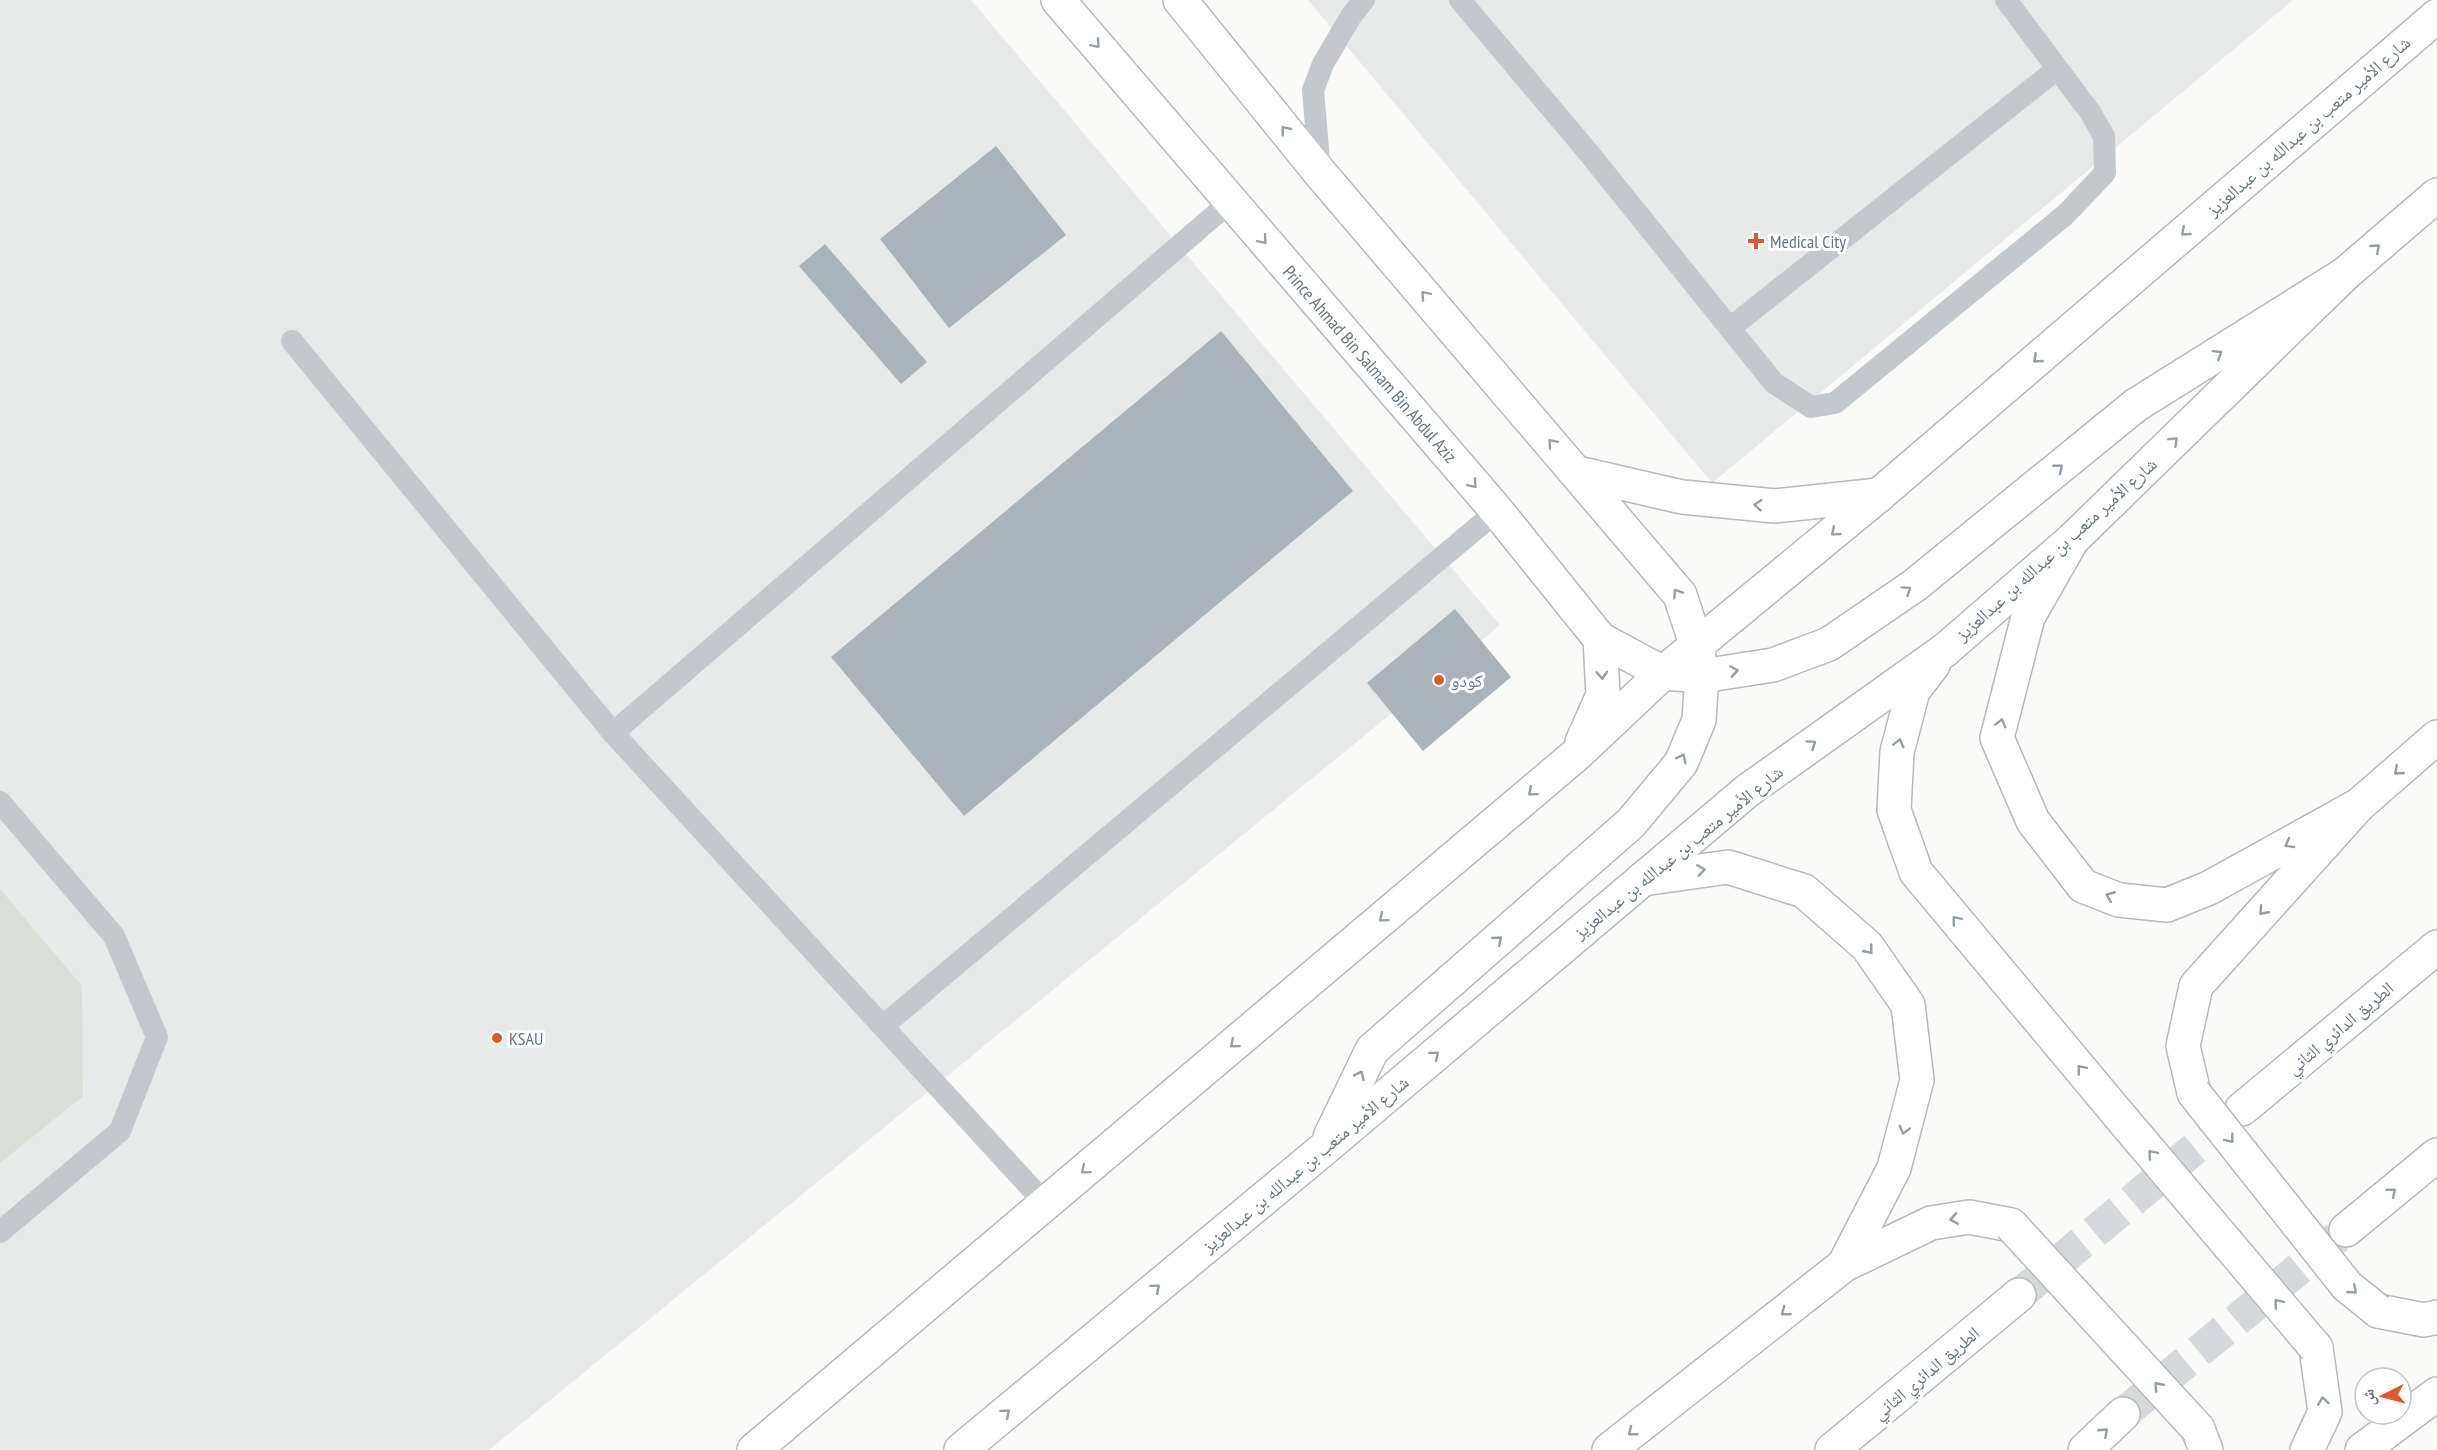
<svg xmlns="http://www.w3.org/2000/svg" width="2437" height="1450" font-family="'PT Sans Narrow','Noto Naskh Arabic',sans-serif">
<rect width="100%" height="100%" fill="#fafaf8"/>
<!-- built -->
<g fill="#e8e9e9">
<polygon points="0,0 971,0 1500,625 489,1450 0,1450"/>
<polygon points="1308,0 2293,0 1712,483"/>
</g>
<!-- green -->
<polygon fill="#dadfd7" points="0,889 82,986 83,1096 0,1163"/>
<!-- building -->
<g fill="#aab3b9">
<polygon points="996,146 1066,235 949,328 880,239"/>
<polygon points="825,244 927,362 901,384 799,266"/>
<polygon points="1221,331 1353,491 964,816 831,657"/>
<polygon points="1455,609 1511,677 1423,751 1367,683"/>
</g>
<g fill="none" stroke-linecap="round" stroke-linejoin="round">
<!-- highway-tunnel -->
<g stroke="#d5d9db" stroke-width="33" stroke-dasharray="33 16" stroke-linecap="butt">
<polyline points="2019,1295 2242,1109"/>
<polyline points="2123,1414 2341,1234"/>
</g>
<defs>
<g id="secondary">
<polyline points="1058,0 1497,511 1600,639 1603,695 1582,742"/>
<polyline points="1180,0 1320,173 1680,595 1697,647"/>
<polyline points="1578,473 1682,497 1775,506 1879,495"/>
<polyline points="754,1450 1577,754 1663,673 1879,495"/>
</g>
<g id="primary">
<polyline points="1933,665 1913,691 1897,752 1894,810 1916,872 2118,1114"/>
<polyline points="1643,879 1728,867 1804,891 1867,946 1908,1005 1917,1080 1894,1168 1844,1265"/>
<polyline points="1330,1137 1372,1050 1631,823 1681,763 1699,720 1702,676 1697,647"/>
<polyline points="2198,1429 2206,1450"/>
<polyline points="961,1450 1326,1147 1747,791 1945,650"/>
<polyline points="1609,1450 1844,1265 1931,1223 1969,1217 2011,1225"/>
<polyline points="2307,1450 2325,1412 2316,1348"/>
<polyline points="2362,1450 2437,1394"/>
</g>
<g id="highway">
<polyline points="1879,495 2437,16"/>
<polyline points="2072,540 2028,617 1997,738 2033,821 2083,886 2119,900 2167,905 2209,888 2359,805"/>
<polyline points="1600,639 1663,673 1702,676 1773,665 1829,644 1915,585 2136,405 2345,274"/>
<polyline points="1945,650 2072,540 2345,274 2437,195"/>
<polyline points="2194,1093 2183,1046 2196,986 2359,805 2437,737"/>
<polyline points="2242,1109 2437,947"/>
<polyline points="2346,1230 2437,1155"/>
<polyline points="2378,1311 2424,1320 2437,1317"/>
<polyline points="1832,1450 2019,1295"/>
<polyline points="2085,1450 2123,1414"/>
</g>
</defs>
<!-- secondary casing -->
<use href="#secondary" stroke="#b3babf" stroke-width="36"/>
<!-- primary casing -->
<use href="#primary" stroke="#b5babe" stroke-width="36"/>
<!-- highway casing -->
<use href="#highway" stroke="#b4b9bd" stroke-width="36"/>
<!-- lane -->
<g stroke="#c3c8cc" stroke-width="22">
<polyline points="1460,0 1588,152 1774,383 1811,407 1835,403 2065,215 2105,173 2104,136 2090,112 2006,0"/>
<polyline points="1320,173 1313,90 1323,64 1351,16 1364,0"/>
<polyline points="1730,328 2057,69"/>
<polyline points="292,341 613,733 1045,1203"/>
<polyline points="613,733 1230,202"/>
<polyline points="0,802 114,936 157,1037 120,1131 0,1232"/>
<polyline points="883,1026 1497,511"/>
</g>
<!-- secondary -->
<use href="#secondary" stroke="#fff" stroke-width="33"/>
<!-- primary -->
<use href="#primary" stroke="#fff" stroke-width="33"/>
<!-- highway -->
<use href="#highway" stroke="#fff" stroke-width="33"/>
<defs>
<g id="primary-bridge">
<polyline points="2118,1114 2316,1348"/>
<polyline points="2011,1225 2198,1429"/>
</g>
<polyline id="highway-bridge" points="2194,1093 2347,1286 2378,1311"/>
</defs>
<!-- primary-bridge casing -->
<use href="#primary-bridge" stroke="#b5babe" stroke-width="36" stroke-linecap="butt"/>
<!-- highway-bridge casing -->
<use href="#highway-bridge" stroke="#b4b9bd" stroke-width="36" stroke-linecap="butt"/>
<!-- primary-bridge -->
<use href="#primary-bridge" stroke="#fff" stroke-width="33"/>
<!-- highway-bridge -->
<use href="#highway-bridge" stroke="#fff" stroke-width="33"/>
</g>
<!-- one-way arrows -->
<defs><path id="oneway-chevron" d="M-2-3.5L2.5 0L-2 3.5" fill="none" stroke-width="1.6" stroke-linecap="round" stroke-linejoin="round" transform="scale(1.5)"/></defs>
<g stroke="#939fa8">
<use href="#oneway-chevron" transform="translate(1096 44) rotate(49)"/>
<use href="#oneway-chevron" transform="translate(1285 130) rotate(-129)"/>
<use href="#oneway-chevron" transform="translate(2185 232) rotate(139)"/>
<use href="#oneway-chevron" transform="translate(1263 240) rotate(49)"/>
<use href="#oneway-chevron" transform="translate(2376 248) rotate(-41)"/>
<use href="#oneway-chevron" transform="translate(1425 295) rotate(-131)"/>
<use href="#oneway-chevron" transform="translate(2218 354) rotate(-32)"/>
<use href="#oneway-chevron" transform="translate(2037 359) rotate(139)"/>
<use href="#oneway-chevron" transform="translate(2174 441) rotate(-44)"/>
<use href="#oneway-chevron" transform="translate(1552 443) rotate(-131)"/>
<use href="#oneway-chevron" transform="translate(2059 468) rotate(-39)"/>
<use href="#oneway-chevron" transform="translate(1473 484) rotate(49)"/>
<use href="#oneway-chevron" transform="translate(1758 505) rotate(-175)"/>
<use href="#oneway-chevron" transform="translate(1835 532) rotate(140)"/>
<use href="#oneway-chevron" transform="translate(1907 590) rotate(-35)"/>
<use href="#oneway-chevron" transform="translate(1677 593) rotate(-123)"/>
<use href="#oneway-chevron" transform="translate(1734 671) rotate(-9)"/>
<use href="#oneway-chevron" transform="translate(1602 675) rotate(87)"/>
<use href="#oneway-chevron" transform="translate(2001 723) rotate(-76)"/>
<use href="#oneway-chevron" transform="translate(1899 743) rotate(-76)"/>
<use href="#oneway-chevron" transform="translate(1812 744) rotate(-35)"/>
<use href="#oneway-chevron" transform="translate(1682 758) rotate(-63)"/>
<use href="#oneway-chevron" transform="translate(2398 771) rotate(139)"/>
<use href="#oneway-chevron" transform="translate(1532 792) rotate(140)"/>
<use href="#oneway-chevron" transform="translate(2289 844) rotate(151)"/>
<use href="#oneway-chevron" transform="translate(1701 870) rotate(-8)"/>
<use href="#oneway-chevron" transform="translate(2110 896) rotate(-158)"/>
<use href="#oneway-chevron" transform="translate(2263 911) rotate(132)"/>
<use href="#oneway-chevron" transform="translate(1383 918) rotate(140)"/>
<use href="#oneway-chevron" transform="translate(1956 920) rotate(-130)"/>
<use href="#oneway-chevron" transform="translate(1498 940) rotate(-41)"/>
<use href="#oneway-chevron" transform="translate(1869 950) rotate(51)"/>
<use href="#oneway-chevron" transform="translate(1234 1044) rotate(140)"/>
<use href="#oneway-chevron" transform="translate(1435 1055) rotate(-40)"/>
<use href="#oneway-chevron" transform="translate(2081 1069) rotate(-130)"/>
<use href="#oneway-chevron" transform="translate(1360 1075) rotate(-64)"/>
<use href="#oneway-chevron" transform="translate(1904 1130) rotate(105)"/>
<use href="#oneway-chevron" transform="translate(2230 1139) rotate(52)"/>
<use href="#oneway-chevron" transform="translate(2152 1154) rotate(-130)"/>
<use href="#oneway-chevron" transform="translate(1085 1170) rotate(140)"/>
<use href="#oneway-chevron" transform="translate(2392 1192) rotate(-40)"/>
<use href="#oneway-chevron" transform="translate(1954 1219) rotate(171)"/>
<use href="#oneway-chevron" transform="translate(1156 1288) rotate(-40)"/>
<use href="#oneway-chevron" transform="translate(2353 1290) rotate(41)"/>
<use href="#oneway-chevron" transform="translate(2278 1303) rotate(-130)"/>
<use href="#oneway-chevron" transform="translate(1785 1312) rotate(142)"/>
<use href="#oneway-chevron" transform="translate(2158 1386) rotate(-132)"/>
<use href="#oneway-chevron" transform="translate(2323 1401) rotate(-98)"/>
<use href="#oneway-chevron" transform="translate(1006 1413) rotate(-40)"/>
<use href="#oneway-chevron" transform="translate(1632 1432) rotate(142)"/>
<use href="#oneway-chevron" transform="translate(2104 1432) rotate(-43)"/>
</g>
<!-- markers -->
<g fill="#e4572e" stroke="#fff" stroke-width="2">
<path d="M1753 232h6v6h6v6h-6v6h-6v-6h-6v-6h6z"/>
<circle cx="1439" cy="680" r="6"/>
<circle cx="497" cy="1038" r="6"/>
</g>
<g text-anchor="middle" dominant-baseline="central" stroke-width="6" stroke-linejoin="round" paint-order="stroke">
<!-- street labels -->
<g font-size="18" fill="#657683" stroke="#fff">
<text transform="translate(2308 126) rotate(-41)">شارع الأمير متعب بن عبدالله بن عبدالعزيز</text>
<text transform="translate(1370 364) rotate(49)">Prince Ahmad Bin Salmam Bin Abdul Aziz</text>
<text transform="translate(2056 549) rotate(-42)">شارع الأمير متعب بن عبدالله بن عبدالعزيز</text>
<text transform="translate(1678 852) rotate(-39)">شارع الأمير متعب بن عبدالله بن عبدالعزيز</text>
<text transform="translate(2340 1028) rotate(-40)">الطريق الدائري الثاني</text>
<text transform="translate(1305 1164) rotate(-40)">شارع الأمير متعب بن عبدالله بن عبدالعزيز</text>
<text transform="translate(1926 1373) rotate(-40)">الطريق الدائري الثاني</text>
</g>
<!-- poi labels -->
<g font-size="18" fill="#657683" stroke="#fff" text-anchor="start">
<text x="1770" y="241">Medical City</text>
<text x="1451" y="680">كودو</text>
<text x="509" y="1038">KSAU</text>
</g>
</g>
<!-- north arrow -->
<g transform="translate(2383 1396) rotate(264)"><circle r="28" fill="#ffffff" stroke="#c1c8cd" stroke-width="1.5"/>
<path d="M0-4.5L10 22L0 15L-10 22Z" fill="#e4572e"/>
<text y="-9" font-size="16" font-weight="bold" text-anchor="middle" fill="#657683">ش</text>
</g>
</svg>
